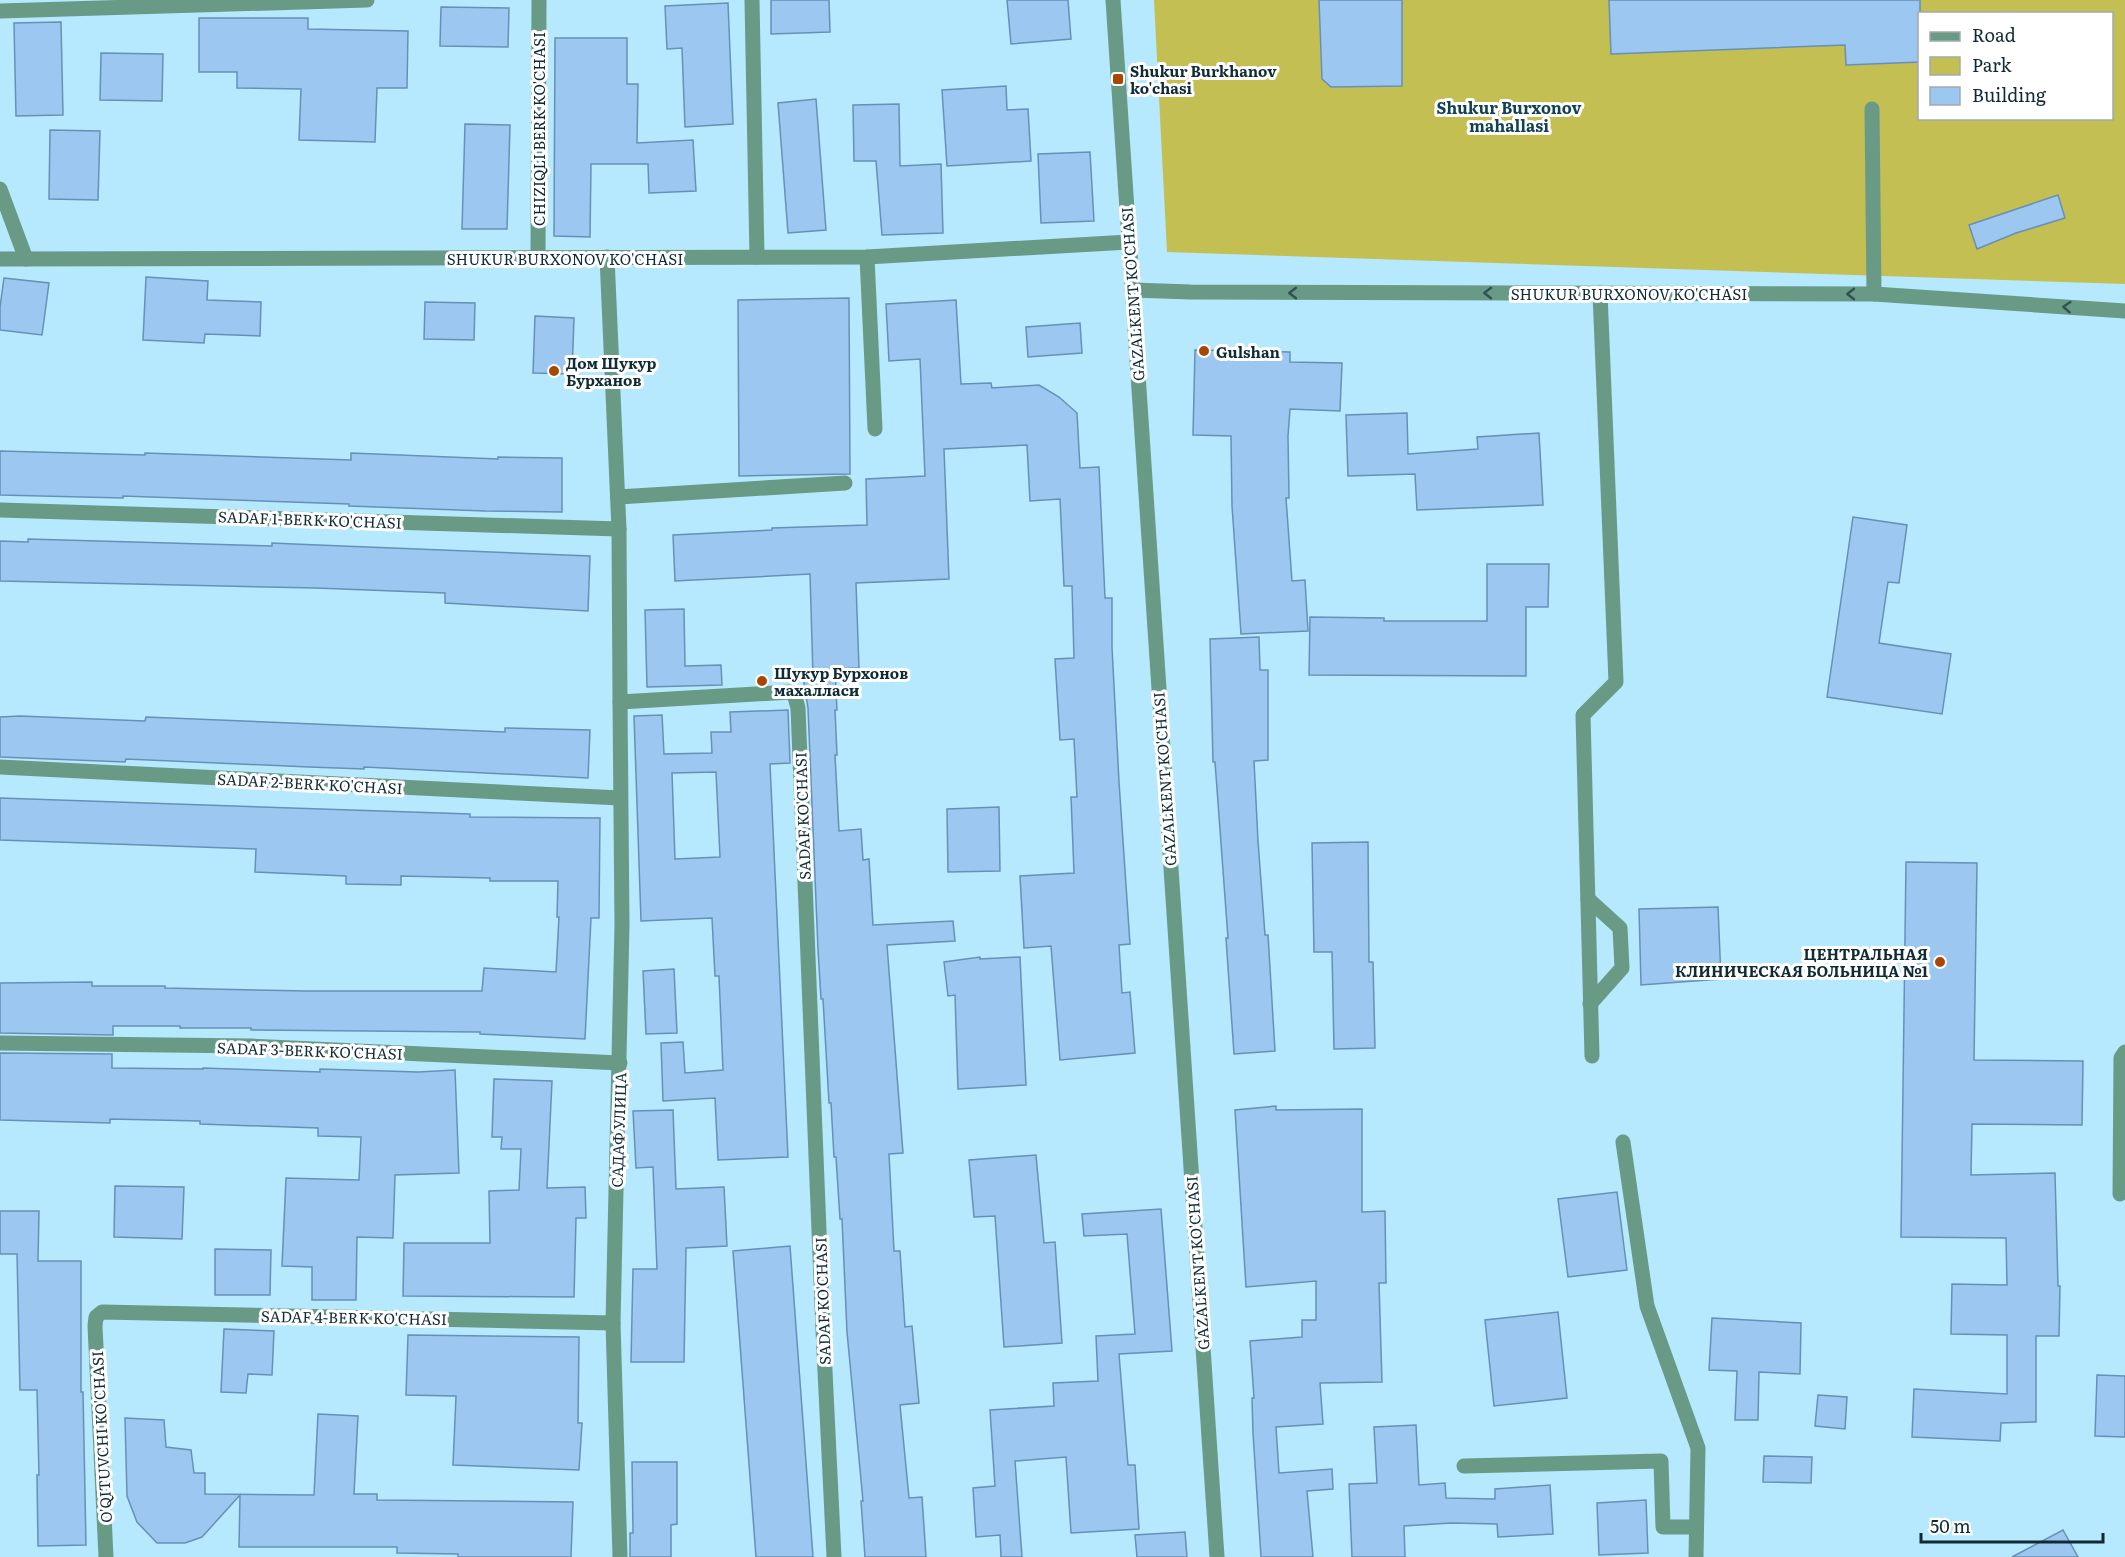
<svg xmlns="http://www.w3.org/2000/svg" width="2125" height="1557" font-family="Literata,serif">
<rect width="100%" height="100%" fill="#b6e8fe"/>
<!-- green -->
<path fill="#c3bf53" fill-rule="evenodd" d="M1154,0h971v284l-958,-32zM1920,14h192v104h-192z"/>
<!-- building -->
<g fill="#9cc7f0" stroke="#6790b7" stroke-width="1.5" fill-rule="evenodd">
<polygon points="771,0 829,0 830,32 771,34"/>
<polygon points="1007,0 1068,0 1071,39 1011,44"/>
<polygon points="1319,0 1402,0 1402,86 1331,87 1322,79"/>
<polygon points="1609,0 1920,0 1920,62 1846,65 1845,45 1611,54"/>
<polygon points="728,3 733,124 685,127 682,48 667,49 665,6"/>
<polygon points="441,7 509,8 508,47 440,46"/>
<polygon points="199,18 308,18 308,29 408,31 407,88 377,88 375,142 299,140 301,89 237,88 237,72 199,72"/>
<polygon points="61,22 63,115 16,116 14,23"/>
<polygon points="555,38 627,38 627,84 638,84 637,143 693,140 696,191 649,193 648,164 591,164 590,237 554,236"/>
<polygon points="101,53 163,54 162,101 100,100"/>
<polygon points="1006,86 1007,110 1028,109 1031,161 947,166 942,90"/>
<polygon points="816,99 826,230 788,233 778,103"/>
<polygon points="899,104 900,166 941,164 943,233 882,235 876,161 854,161 853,105"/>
<polygon points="465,124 510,125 507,229 462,229"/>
<polygon points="50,130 100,131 98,200 49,199"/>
<polygon points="1090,152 1094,221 1041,223 1038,154"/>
<polygon points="2058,195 2065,218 2016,233 1977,249 1969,225"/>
<polygon points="146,277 208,281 207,300 261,302 260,336 205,334 204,343 143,340"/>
<polygon points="4,278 49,283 42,335 0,330 0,307"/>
<polygon points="849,298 850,474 739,476 738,300"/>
<polygon points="956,300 961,384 991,383 992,388 1039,385 1059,397 1077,413 1080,468 1099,467 1105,598 1112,598 1112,647 1119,782 1130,944 1119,945 1122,993 1130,992 1135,1053 1060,1060 1051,946 1024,948 1020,876 1074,873 1071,797 1077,797 1074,739 1060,740 1055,659 1074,658 1072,586 1064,586 1060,499 1030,501 1027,445 944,449 949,579 856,583 859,668 835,669 837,710 835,710 837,755 835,755 839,831 861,829 863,860 869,859 873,925 953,921 955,941 887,945 903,1153 889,1154 894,1251 900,1251 905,1327 912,1326 919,1403 900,1405 909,1498 922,1497 926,1557 865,1557 861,1501 863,1501 847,1332 842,1219 840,1219 836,1157 834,1157 831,1103 829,1103 823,999 821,999 818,949 808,708 803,677 813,676 810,574 675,581 673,535 772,530 772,528 867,525 866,479 925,476 920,359 889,361 886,304"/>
<polygon points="425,302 475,303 474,340 424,339"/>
<polygon points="535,316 574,318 572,374 533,373"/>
<polygon points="1080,323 1082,353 1028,357 1026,327"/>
<polygon points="1195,350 1290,352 1290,362 1342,363 1340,411 1290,409 1288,436 1289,498 1286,498 1292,581 1305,580 1308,631 1241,634 1232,506 1231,436 1193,435"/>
<polygon points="1407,413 1408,454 1478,449 1477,437 1539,433 1543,505 1417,510 1415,474 1348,476 1346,415"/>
<polygon points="0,451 145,455 145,453 351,460 351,453 498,459 498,457 562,458 562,512 485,511 349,506 349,504 123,496 123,498 0,495"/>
<polygon points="1853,517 1907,525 1899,583 1888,582 1879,643 1951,654 1942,714 1827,697"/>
<polygon points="28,539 272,546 272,543 318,545 590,556 588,611 445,603 445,593 316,588 0,581 0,541 28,542"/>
<polygon points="1487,564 1549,564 1548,607 1526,607 1526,676 1309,675 1310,617 1384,618 1384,621 1487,621"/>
<polygon points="684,609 685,666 721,665 722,685 647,687 645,610"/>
<polygon points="1259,637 1260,670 1268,670 1268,760 1254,761 1258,841 1265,935 1268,935 1275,1051 1234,1054 1226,938 1228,938 1215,762 1213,762 1210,639"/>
<path d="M788,710l2,53 -20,1 18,393 -70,3 -3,-62 -52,3 -2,-58 22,-1 2,31 38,-3 -4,-94h-4l-3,-58 -71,3 -7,-205 28,-1 2,39 48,-1 -1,-21h20l-1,-20zM716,772l4,85 -45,2 -3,-86z"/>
<polygon points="20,716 145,721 146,717 505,732 505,728 590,730 588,778 364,767 364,769 309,767 126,759 125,762 0,757 0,717"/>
<polygon points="0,798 470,814 470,817 600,818 599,918 591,918 585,1039 480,1034 480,1032 251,1030 251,1028 180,1028 180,1026 113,1026 113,1035 0,1033 0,983 92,982 92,986 165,986 165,988 307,991 482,991 484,968 556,972 559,917 557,917 558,881 490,881 490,878 401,876 401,885 346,884 346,876 255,872 256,849 0,840"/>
<polygon points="999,807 1000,871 948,872 947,809"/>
<polygon points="1368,842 1369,962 1373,962 1375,1048 1334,1049 1332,952 1314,952 1312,843"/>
<polygon points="1906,862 1977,863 1974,1060 2083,1061 2082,1125 1972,1124 1971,1175 2055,1173 2058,1286 2060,1286 2059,1336 2036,1336 2036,1422 2001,1423 2000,1441 1912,1437 1914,1389 2007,1394 2007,1335 1951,1334 1952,1284 2007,1285 2006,1238 1901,1237"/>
<polygon points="1718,907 1721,979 1641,985 1639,909"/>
<polygon points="980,957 980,959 1020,957 1026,1085 958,1089 955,995 948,996 944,962"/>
<polygon points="674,969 677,1033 646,1034 643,971"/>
<polygon points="0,1053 112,1054 112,1068 203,1069 203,1068 320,1072 320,1069 418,1072 455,1070 459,1173 395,1175 393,1238 357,1237 356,1300 312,1300 312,1267 282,1266 286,1178 359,1180 361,1137 318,1136 318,1128 200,1124 200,1121 110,1119 110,1123 0,1120"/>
<polygon points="494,1079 552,1081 547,1188 585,1187 586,1218 576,1218 574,1297 403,1296 404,1243 490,1243 489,1191 519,1190 521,1149 501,1149 502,1137 492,1137"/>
<polygon points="1276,1106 1276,1110 1362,1109 1362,1212 1385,1211 1386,1283 1379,1283 1382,1382 1320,1383 1323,1424 1276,1427 1279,1473 1332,1469 1333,1489 1307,1491 1313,1557 1261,1557 1253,1433 1252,1398 1254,1398 1250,1341 1302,1337 1302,1320 1316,1320 1316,1281 1246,1287 1235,1110"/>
<polygon points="673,1110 676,1189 724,1187 727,1246 686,1248 684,1362 631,1362 633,1269 657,1269 653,1167 636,1168 633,1111"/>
<polygon points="1036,1155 1044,1243 1055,1242 1062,1343 1004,1347 995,1216 974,1217 969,1160"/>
<polygon points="115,1186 184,1187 182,1239 114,1237"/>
<polygon points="1617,1192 1627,1270 1568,1277 1558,1199"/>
<polygon points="1161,1209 1172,1351 1119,1354 1128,1465 1135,1465 1139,1529 1071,1533 1066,1457 1015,1461 1022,1557 1001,1557 1000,1535 976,1537 973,1488 995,1486 990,1410 1054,1406 1053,1383 1098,1381 1096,1336 1135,1334 1127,1234 1084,1236 1082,1214"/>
<polygon points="0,1211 39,1211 38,1261 81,1261 81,1392 83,1392 86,1545 38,1546 37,1475 39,1475 37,1390 20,1390 17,1254 0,1254"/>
<polygon points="790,1246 813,1557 756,1557 733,1251"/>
<polygon points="215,1249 271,1250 270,1295 215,1295"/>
<polygon points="1558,1312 1567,1398 1494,1406 1485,1320"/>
<polygon points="1712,1318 1801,1323 1800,1374 1759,1372 1758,1420 1735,1420 1737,1371 1709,1370"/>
<polygon points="224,1329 274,1331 272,1375 248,1374 246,1393 221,1392"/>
<polygon points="408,1335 579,1337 578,1423 582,1423 579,1470 453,1465 456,1396 406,1395"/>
<polygon points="2097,1375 2125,1376 2125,1437 2095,1436"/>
<polygon points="1818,1395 1847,1397 1845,1429 1815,1426"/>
<polygon points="318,1414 358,1416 354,1494 377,1494 377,1500 573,1502 571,1557 458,1557 458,1554 397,1553 397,1547 239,1547 240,1495 202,1537 185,1543 157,1543 137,1522 127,1496 125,1418 164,1420 166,1447 191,1450 194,1473 205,1473 205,1494 314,1495"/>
<polygon points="1416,1425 1419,1485 1445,1483 1446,1498 1495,1499 1495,1489 1550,1485 1553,1534 1498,1537 1497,1524 1451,1523 1404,1526 1405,1557 1352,1557 1349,1484 1377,1483 1374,1427"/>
<polygon points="1764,1456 1812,1457 1811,1483 1763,1482"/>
<polygon points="632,1462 677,1462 677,1524 671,1525 671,1557 630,1557 630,1533 633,1533"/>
<polygon points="1646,1500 1648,1553 1599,1555 1597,1503"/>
<polygon points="2063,1530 2078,1557 2012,1557"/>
<polygon points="1185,1532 1187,1557 1137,1557 1135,1535"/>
</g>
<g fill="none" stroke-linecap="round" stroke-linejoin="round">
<!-- minor -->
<g stroke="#699a86" stroke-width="15">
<polyline points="752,0 757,257"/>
<polyline points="1113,0 1217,1557"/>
<polyline points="0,11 367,0"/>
<polyline points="1872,109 1874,294"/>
<polyline points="0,189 26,259"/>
<polyline points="607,257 619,529 620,702 790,692 795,697 798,708 823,1330 834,1557"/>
<polyline points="867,257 875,429"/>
<polyline points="538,258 539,0"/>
<polyline points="0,259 867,257 1129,242"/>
<polyline points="1132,290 1191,292 1874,294 2125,311"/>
<polyline points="618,497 845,483"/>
<polyline points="0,510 619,529"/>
<polyline points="620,702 622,925 613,1323 620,1557"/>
<polyline points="0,767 620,798"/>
<polyline points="1588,899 1620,928 1622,968 1590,1004"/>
<polyline points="0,1043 250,1046 620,1063"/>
<polyline points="1592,1056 1583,715 1616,682 1600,293"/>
<polyline points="1623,1142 1647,1306 1698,1448 1696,1557"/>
<polyline points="2120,1194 2121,1058 2125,1052"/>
<polyline points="1464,1466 1661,1461 1663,1527 1696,1527"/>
<polyline points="106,1557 95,1326 96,1317 102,1312 613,1323"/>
</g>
</g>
<!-- one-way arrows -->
<defs><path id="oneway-chevron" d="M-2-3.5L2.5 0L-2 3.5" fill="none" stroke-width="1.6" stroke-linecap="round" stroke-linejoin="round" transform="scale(1.5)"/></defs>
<g stroke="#305251">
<use href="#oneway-chevron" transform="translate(1293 293) rotate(-180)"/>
<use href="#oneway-chevron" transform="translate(1488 293) rotate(-180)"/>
<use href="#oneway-chevron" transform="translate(1851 294) rotate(-180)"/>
<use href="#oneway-chevron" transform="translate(2067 307) rotate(-176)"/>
</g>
<!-- markers -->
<g fill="#a84700" stroke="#fff" stroke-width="2">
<rect x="1112" y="73" width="12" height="12" rx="3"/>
<circle cx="1204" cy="351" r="6"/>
<circle cx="554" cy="371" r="6"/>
<circle cx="762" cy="681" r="6"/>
<circle cx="1940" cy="962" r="6"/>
</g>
<g text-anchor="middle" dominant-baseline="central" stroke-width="6" stroke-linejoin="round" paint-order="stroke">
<!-- poi labels -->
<g font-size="15" font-weight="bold" fill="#112b35" stroke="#fff" text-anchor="start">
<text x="1130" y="70">Shukur Burkhanov<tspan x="1130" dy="17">ko'chasi</tspan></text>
<text x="1216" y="351">Gulshan</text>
<text x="566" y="362">Дом Шукур<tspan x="566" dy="17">Бурханов</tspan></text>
<text x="774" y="672">Шукур Бурхонов<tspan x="774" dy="17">махалласи</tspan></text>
<text x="1928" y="953" text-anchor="end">ЦЕНТРАЛЬНАЯ<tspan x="1928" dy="17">КЛИНИЧЕСКАЯ БОЛЬНИЦА №1</tspan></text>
</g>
<!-- street labels -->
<g font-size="15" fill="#112b35" stroke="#fff">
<text transform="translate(538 129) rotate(-90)">CHIZIQLI BERK KO'CHASI</text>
<text x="565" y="258">SHUKUR BURXONOV KO'CHASI</text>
<text x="1629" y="293">SHUKUR BURXONOV KO'CHASI</text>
<text transform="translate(1132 294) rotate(-94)">GAZALKENT KO'CHASI</text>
<text transform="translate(310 519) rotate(2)">SADAF 1-BERK KO'CHASI</text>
<text transform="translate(1164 779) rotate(-94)">GAZALKENT KO'CHASI</text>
<text transform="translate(310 783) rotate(3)">SADAF 2-BERK KO'CHASI</text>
<text transform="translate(802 816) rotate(-92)">SADAF KO'CHASI</text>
<text transform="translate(310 1050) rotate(2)">SADAF 3-BERK KO'CHASI</text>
<text transform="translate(618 1130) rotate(-88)">САДАФ УЛИЦА</text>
<text transform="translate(1197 1263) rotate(-94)">GAZALKENT KO'CHASI</text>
<text transform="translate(822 1301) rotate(-92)">SADAF KO'CHASI</text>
<text transform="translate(354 1317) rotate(1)">SADAF 4-BERK KO'CHASI</text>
<text transform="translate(101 1437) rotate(-93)">O'QITUVCHI KO'CHASI</text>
</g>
<!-- neighbourhood labels -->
<g font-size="16" font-weight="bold" fill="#114153" stroke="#fff">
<text x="1509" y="107">Shukur Burxonov<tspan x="1509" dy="18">mahallasi</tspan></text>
</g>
</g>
<!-- legend -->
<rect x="1918" y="12" width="195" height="108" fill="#ffffff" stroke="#a0aaae" stroke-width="1.5"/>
<rect x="1930" y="32" width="30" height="9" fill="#699a86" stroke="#a0aaae" stroke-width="1.5"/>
<text x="1972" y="42" font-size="18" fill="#112b35">Road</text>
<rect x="1930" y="57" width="30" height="18" fill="#c3bf53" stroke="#a0aaae" stroke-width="1.5"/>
<text x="1972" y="72" font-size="18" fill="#112b35">Park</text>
<rect x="1930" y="87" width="30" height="18" fill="#9cc7f0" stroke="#a0aaae" stroke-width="1.5"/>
<text x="1972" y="102" font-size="18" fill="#112b35">Building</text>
<!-- scale -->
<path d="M1921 1533v9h182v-9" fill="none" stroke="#112b35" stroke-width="3"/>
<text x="1930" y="1533" font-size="18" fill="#112b35" stroke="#ffffff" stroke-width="4.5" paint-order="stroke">50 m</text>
</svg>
